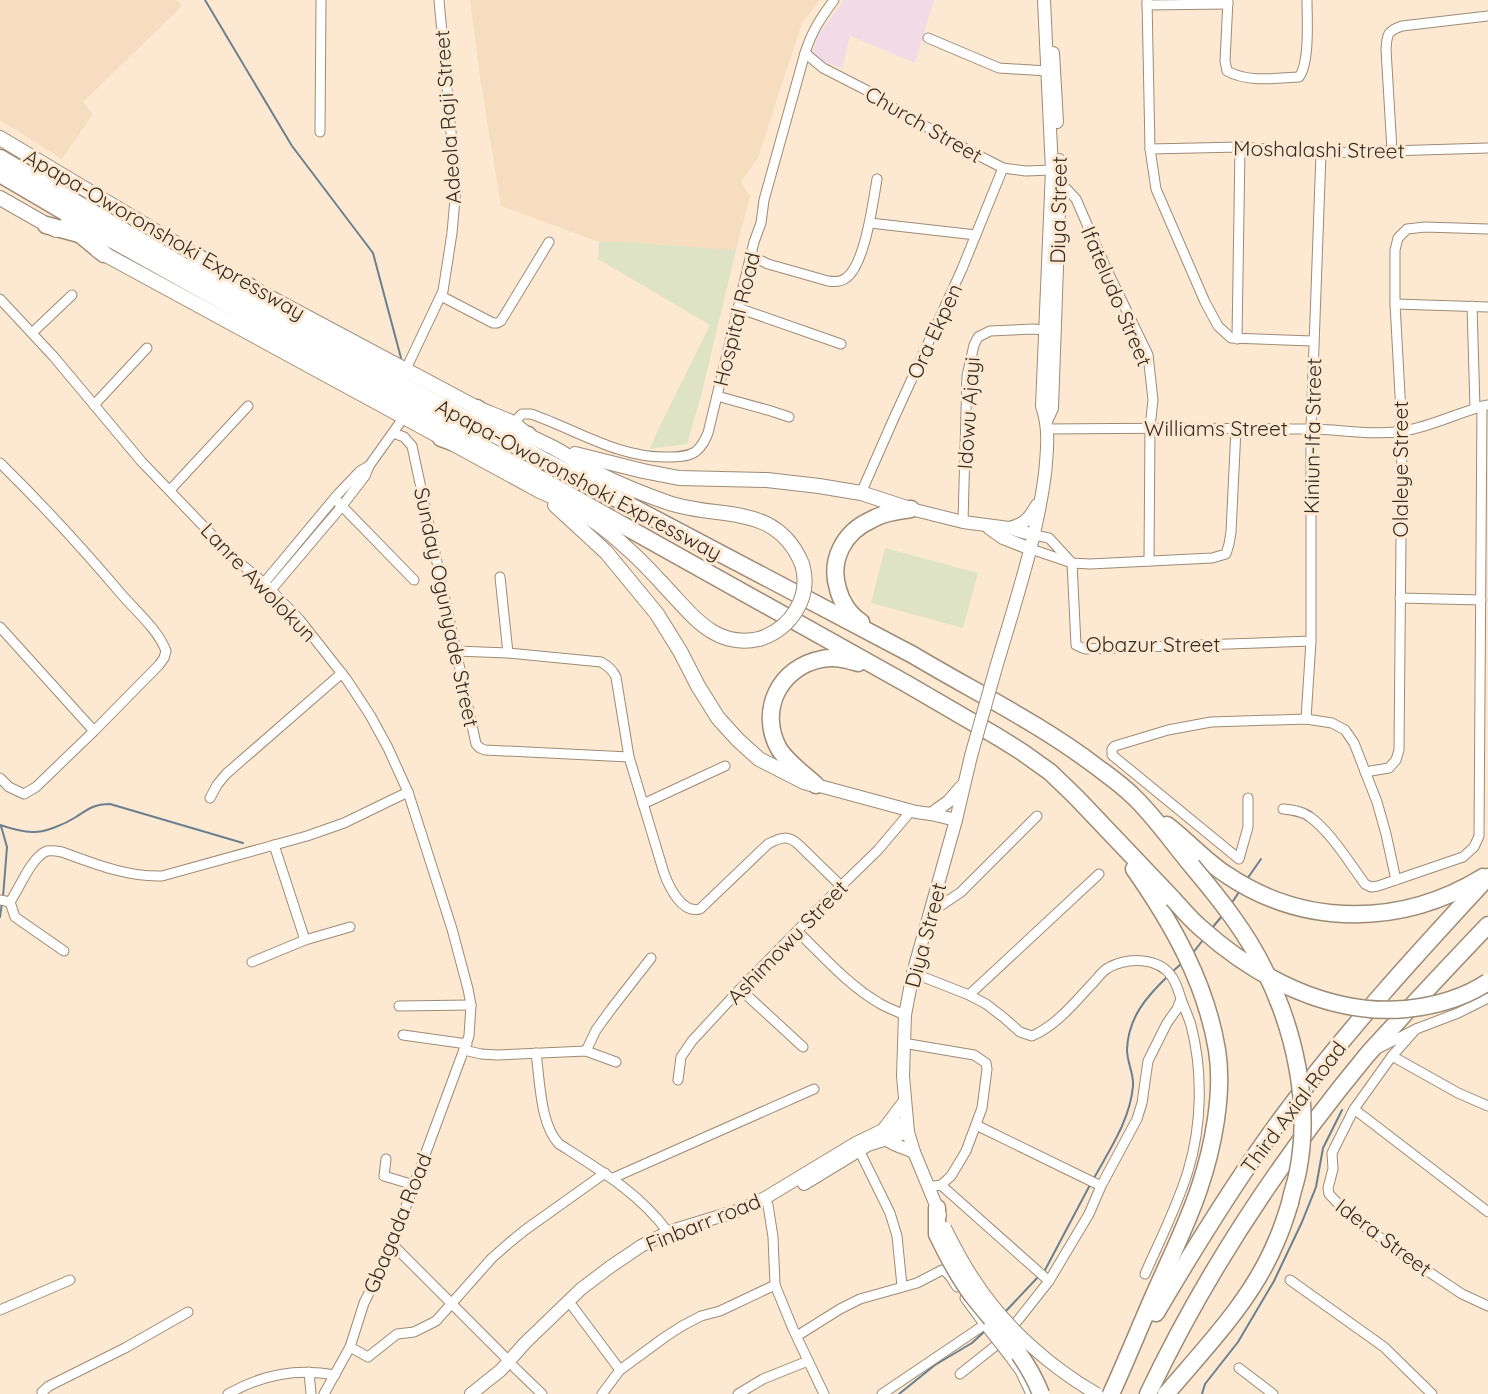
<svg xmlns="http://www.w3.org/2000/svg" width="1488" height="1394" font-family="Quicksand,sans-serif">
<rect width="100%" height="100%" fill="#fde9d1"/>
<!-- built -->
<g fill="#f6ddc0">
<polygon points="0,0 177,0 182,6 83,102 93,114 62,159 0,120"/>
<polygon points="470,0 820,0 802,23 758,158 741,182 750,196 736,250 624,242 599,242 501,206 480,78"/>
</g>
<!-- education -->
<polygon fill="#f2dbe7" points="844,0 934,0 915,63 850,36 842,69 811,56 818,35"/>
<!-- green -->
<g fill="#dde3c4">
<polygon points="599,242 624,242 736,250 701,396 687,444 650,449 656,434 710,325 598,259"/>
<polygon points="885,548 978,573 963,628 871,603"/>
</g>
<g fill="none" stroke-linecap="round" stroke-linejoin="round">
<!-- stream -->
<g stroke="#6a808f" stroke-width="2">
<polyline points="205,0 292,146 373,253 401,358"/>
<path d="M0,825c9,3 22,7 32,7 12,1 33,-8 44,-15 12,-8 18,-13 34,-13l133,39"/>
<polyline points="1,826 7,847 3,897"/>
<polyline points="1247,879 1261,859"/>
<polyline points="1231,904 1241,889"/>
<polyline points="0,917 2,903"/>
<polyline points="1212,928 1222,916"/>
<polyline points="1192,954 1203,940"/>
<polyline points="1172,972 1181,964"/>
<path d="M1094,1178c16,-29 36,-58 39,-92 1,-12 -6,-24 -6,-36 1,-32 19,-53 41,-74"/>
<polyline points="1042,1273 1045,1270 1091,1183"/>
<polyline points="1005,1312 1038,1277"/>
<polyline points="899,1394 935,1365 972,1343 985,1331"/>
<polyline points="1202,1394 1205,1384 1238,1342 1274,1281 1302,1222 1316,1187 1323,1148 1342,1110"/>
</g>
<defs>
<g id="minor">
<polyline points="1147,0 1150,149 1156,189 1205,302 1218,326 1231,338 1313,341"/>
<path d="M1228,0l-3,61 2,10c22,12 49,7 72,6 11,-14 8,-58 8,-77"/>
<polyline points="1147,5 1228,4"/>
<polyline points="928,38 999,68 1047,71"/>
<polyline points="805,53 823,68 866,90 883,102 962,147 1003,168 1026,171 1052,170"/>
<polyline points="320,132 321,0"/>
<polyline points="1150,149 1240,147 1321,153 1488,148"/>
<path d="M1392,151l-6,-102c1,-14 1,-18 16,-23l86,-10"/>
<polyline points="1060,182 1076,199 1106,268 1148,355 1153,400 1150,427 1149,561"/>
<polyline points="870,223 976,235"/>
<path d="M751,256l17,8 60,17c6,1 13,1 18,-3 19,-13 27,-76 31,-99"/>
<polyline points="441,296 493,323 497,323 501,321 549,242"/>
<polyline points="0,299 54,357 141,461 234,558 264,583 299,619 347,680 370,715 388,748 408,792 452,929 468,989 471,1005 469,1036 389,1252 364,1303 350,1347 324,1394"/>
<polyline points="1395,304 1488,307"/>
<polyline points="1472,306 1475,408"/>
<polyline points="738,308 841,344"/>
<polyline points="32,333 72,295"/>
<polyline points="1237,339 1240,147"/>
<polyline points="406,369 443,291 452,233 456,187 439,0"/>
<polyline points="717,396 771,411 789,417"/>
<polyline points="94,405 147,348"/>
<path d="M513,423l9,-9h9c46,16 87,44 137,43 9,0 19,0 27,-5 7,-5 10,-12 13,-19l46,-191 7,-19 3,-23 41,-147c7,-22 15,-34 29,-53"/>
<path d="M1047,429c87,-1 174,-1 261,0 32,0 65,7 96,2 29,-5 55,-19 83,-26"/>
<polyline points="393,433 404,437 412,446 476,744 480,748 485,750 629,757"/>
<path d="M0,463c43,42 84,87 123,133 15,17 35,34 43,55l-2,7 -5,7 -65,66 -58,56 -12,7 -15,-7 -9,-9"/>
<polyline points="170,490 248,406"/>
<polyline points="861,493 894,418 962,269 1003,168"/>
<polyline points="338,502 414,580"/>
<polyline points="963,522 967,376 974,345 978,337 990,331 1033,329 1045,330"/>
<polyline points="1034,535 1049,538 1072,563 1076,645 1085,649 1311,641"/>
<polyline points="1031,549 1072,563 1090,564 1212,558 1226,554 1229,544 1231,532 1236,429"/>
<polyline points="500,577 508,653"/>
<polyline points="264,583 338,494 360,471 369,466"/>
<polyline points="271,590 342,506 365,476 369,466 404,417"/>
<polyline points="1400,598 1481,600"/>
<polyline points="0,627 94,731"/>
<path d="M456,651l52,2 93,9c7,4 12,8 15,15l13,80 35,116c5,14 18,41 36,36l68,-65c13,-7 20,-9 31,1l42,41"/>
<polyline points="1306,719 1311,641 1311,429 1321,153"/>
<polyline points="1365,772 1389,768 1396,760 1399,750 1402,431 1395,304 1395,250 1398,238 1407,229 1425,227 1488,229"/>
<polyline points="210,798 217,785 226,774 342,673"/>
<polyline points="1248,798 1248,827 1239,859 1112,755 1112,749 1115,746 1168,730 1211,722 1306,719 1332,723 1345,730 1354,743 1377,802 1386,834 1396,880"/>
<polyline points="643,804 725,766"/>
<path d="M1283,809c9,1 19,2 27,8 21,15 40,47 55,67l6,3 7,-1 85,-29 11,-10 5,-11 3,-430"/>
<polyline points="274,845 305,940"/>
<path d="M0,900l10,2c9,-13 22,-46 37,-51 5,-1 10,0 15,1 33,12 65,25 100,24l145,-40 37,-13 64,-31"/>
<polyline points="10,902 15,917 64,951"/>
<polyline points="930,913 961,892 1037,816"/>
<path d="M797,931c25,24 52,55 82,72 8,5 17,8 26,12"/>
<polyline points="252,962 305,940 350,927"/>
<path d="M913,973l56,22 17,9 17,13 17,15 12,4c25,-11 42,-33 60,-52 5,-5 10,-13 16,-16 20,-11 51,-11 64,9 4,6 7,15 9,22l-4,10 -10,14 -19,38 -6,42 -5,16 -36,67 -12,28 -40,67 -30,38 -25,28 -34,27"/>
<polyline points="740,989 803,1047"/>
<polyline points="969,995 1099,874"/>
<polyline points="399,1006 471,1005"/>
<polyline points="1416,1029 1392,1056 1354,1109 1332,1153 1333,1169 1328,1188 1329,1194 1349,1215 1408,1258 1462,1294 1488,1306"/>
<polyline points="403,1035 467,1044"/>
<polyline points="903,1043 974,1055 986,1063 987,1069 982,1108 966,1151 951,1176 941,1185 928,1187"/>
<polyline points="1379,1048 1416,1029 1458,1013 1488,998"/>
<polyline points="464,1050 481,1054 497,1055 586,1051 616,1062"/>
<polyline points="586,1051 596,1030 612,1008 651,958"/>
<path d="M536,1053c4,28 4,71 23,91 41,26 80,49 109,88"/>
<polyline points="1392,1056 1458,1093 1488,1106"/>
<polyline points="678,1080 681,1057 692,1041 740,989 841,886 878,850 911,811"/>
<polyline points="1354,1109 1488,1212"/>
<polyline points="976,1125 1101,1186"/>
<polyline points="859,1150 890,1213 897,1236 902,1286"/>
<polyline points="386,1159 384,1176 414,1185"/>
<polyline points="613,1178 814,1089"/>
<polyline points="941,1185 1049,1281"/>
<polyline points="768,1205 773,1237 775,1285 793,1329 824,1394"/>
<polyline points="392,1244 509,1361"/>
<path d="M1145,1274c15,-34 32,-67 43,-103 14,-46 15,-99 3,-146 -3,-9 -7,-18 -10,-26"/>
<polyline points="1290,1280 1384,1347 1432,1394"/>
<polyline points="965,1298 987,1328"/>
<polyline points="573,1307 620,1370"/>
<polyline points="0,1310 70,1280"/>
<path d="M797,1336l43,-27 20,-10 57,-16 25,-13c7,2 11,11 15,17"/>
<polyline points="350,1347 368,1357 397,1334 414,1332 436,1321 492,1258 509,1243 525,1230 605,1173"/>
<polyline points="1009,1356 1020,1371 1031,1394"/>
<polyline points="514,1367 542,1394"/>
<polyline points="1239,1368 1273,1394"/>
<polyline points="309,1372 311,1394"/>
<polyline points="43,1394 42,1392 49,1386 125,1348 188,1312"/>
<path d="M228,1394c33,-19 70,-26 107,-19"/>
<polyline points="602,1394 620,1370 665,1337 682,1326 701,1316 720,1311 775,1285"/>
<polyline points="738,1394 763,1379 808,1361"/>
<polyline points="882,1394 984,1325"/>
</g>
<g id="secondary">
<polyline points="1053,53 1057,122"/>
<polyline points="1047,419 1052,408 1060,182 1059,160"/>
<polyline points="911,509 963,522 1009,528 1034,535"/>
<polyline points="989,528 1003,538 1031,549"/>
<path d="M1009,528c16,-4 20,-9 28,-23"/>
<path d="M995,671c19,-65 41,-129 50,-197 2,-23 5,-45 -3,-68l10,-236 -8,-170"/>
<polyline points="816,785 916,812 931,814 956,820"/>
<polyline points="931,814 949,801 961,787"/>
<polyline points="883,1130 905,1101"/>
<polyline points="885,1139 896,1145 914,1152"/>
<polyline points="804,1184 868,1145 908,1132"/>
<polyline points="940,1215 914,1152 908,1132 903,1076 905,1015 913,973 956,820 971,756"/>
<polyline points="471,1394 501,1370 525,1343 581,1289 610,1267 641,1246 668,1232 740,1210 765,1198 856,1143 883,1130 907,1122"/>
</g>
<g id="primary">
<polyline points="0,138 207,262"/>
<polyline points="0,198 56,230"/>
<path d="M97,250l443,241c33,14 63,34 89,59 15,13 28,28 42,43 25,27 47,55 88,46"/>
<path d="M241,282l236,126c12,5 23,9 34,14 7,4 12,10 18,14 8,4 17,8 25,12 16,9 31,19 47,27 22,11 45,20 68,28 51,17 107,-1 133,61"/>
<polyline points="575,454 643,471 679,478 767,480 819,486 861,493 910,509"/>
<polyline points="555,505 606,552 657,614 680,651 698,686 718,718 738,740 759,759 804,782 811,784"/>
</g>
<g id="motorway">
<path d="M0,158l188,111 285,154 440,232c62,37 126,68 184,112 12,9 25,18 36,29 22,21 39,46 59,70"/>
<polyline points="0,174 111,239 907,684 998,737 1022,752 1050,772 1076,797 1173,899"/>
<polyline points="69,221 81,235 104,254"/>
<polyline points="46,225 79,234"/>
<polyline points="198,257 227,282"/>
<polyline points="217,275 250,287"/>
<polyline points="477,408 502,432"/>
<polyline points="497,430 528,435"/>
<polyline points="441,438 469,448"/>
<path d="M861,622c-11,-7 -20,-20 -23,-33 -9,-29 6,-57 33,-69 12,-7 26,-9 40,-11"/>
<path d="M816,785c-12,-11 -28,-22 -37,-36 -21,-38 0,-82 43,-90 12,-3 24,0 36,4"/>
<path d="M1167,825c21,16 38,36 60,50 79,53 176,51 256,2"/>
<polyline points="937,1208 937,1234"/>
<path d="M1156,1313c40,-68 81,-135 128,-198 62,-84 133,-161 204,-238"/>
<path d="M1111,1394c18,-39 33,-78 51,-117 13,-29 27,-58 37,-88 14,-41 25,-96 18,-139 -11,-67 -45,-127 -83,-181"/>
<path d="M1148,1394c59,-124 132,-234 219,-339 13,-15 27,-29 40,-44 27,-29 54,-58 81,-86"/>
<path d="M1166,1394c40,-47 86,-94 110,-152 6,-13 10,-26 14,-39"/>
</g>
</defs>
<!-- minor casing -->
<use href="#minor" stroke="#9e8b76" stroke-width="11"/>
<!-- secondary casing -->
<use href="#secondary" stroke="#9e8b76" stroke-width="14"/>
<!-- primary casing -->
<use href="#primary" stroke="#9e8b76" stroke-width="16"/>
<!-- motorway casing -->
<use href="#motorway" stroke="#9e8b76" stroke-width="19"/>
<!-- minor -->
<use href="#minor" stroke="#fff" stroke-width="9"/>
<!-- secondary -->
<use href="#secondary" stroke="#fff" stroke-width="12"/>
<!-- primary -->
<use href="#primary" stroke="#fff" stroke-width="14"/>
<!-- motorway -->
<use href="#motorway" stroke="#fff" stroke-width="16"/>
<defs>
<polyline id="minor-bridge" points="987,1328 1009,1356"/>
<g id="secondary-bridge">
<polyline points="971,756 995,671"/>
<path d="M945,1228c9,18 18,36 30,53 30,46 75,86 122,113"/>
</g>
<path id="primary-bridge" d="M759,639c32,-10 53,-42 43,-75"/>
<g id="motorway-bridge">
<path d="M1192,866c27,32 55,67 73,105 30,60 46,134 33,200 -2,11 -6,21 -8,32"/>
<path d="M1173,899c9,10 18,21 29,30 55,49 128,87 204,80 29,-3 58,-11 82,-27"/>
<path d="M937,1234c10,21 21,42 35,61 25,32 54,60 69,99"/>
</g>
</defs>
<!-- minor-bridge casing -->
<use href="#minor-bridge" stroke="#9e8b76" stroke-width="11" stroke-linecap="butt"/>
<!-- secondary-bridge casing -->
<use href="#secondary-bridge" stroke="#9e8b76" stroke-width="14" stroke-linecap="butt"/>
<!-- primary-bridge casing -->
<use href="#primary-bridge" stroke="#9e8b76" stroke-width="16" stroke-linecap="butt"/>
<!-- motorway-bridge casing -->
<use href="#motorway-bridge" stroke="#9e8b76" stroke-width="19" stroke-linecap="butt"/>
<!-- minor-bridge -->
<use href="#minor-bridge" stroke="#fff" stroke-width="9"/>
<!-- secondary-bridge -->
<use href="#secondary-bridge" stroke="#fff" stroke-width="12"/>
<!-- primary-bridge -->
<use href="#primary-bridge" stroke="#fff" stroke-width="14"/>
<!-- motorway-bridge -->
<use href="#motorway-bridge" stroke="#fff" stroke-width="16"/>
</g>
<g text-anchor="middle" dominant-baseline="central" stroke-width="6" stroke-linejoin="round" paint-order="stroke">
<!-- street labels -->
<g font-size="21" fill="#362e25" stroke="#fde9d1">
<text transform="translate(447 117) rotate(-94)">Adeola Raji Street</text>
<text transform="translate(924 124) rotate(30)">Church Street</text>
<text transform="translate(1319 149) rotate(1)">Moshalashi Street</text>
<text transform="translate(1058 210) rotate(-89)">Diya Street</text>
<text transform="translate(165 234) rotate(30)">Apapa-Oworonshoki Expressway</text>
<text transform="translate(1117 296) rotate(67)">Ifateludo Street</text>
<text transform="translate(736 319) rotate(-76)">Hospital Road</text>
<text transform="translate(934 331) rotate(-65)">Ora Ekpen</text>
<text transform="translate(968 413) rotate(-86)">Idowu Ajayi</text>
<text x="1216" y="428">Williams Street</text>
<text transform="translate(1312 436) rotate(-89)">Kiniun-Ifa Street</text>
<text transform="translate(1400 469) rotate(-90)">Olaleye Street</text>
<text transform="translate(579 479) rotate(28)">Apapa-Oworonshoki Expressway</text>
<text transform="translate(259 582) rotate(46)">Lanre Awolokun</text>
<text transform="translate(447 607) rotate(78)">Sunday Ogunyade Street</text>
<text x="1153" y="644">Obazur Street</text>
<text transform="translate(925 935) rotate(-75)">Diya Street</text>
<text transform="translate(787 942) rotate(-46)">Ashimowu Street</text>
<text transform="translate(1293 1107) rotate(-53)">Third Axial Road</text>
<text transform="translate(703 1222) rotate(-22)">Finbarr road</text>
<text transform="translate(397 1223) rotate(-68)">Gbagada Road</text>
<text transform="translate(1384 1237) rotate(37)">Idera Street</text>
</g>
</g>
</svg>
